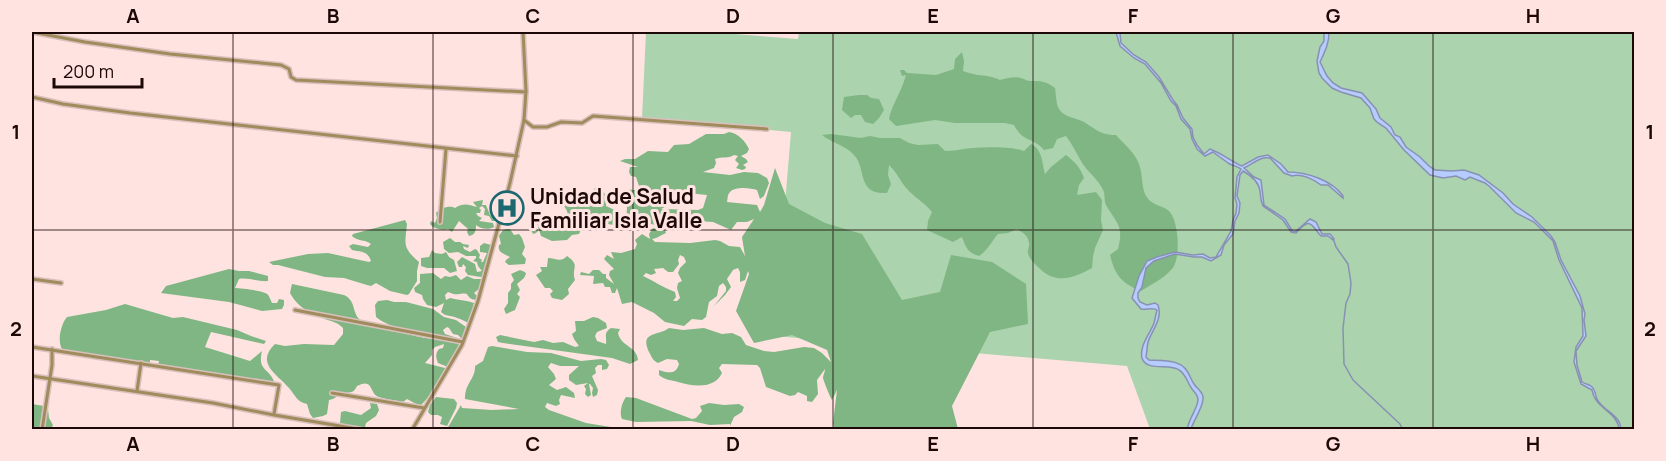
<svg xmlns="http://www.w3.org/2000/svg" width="1666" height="461" font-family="Manrope,sans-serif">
<rect width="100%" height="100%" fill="#fee3e0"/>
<!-- green -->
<polygon fill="#abd3ad" points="646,32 708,32 798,39 799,32 1634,32 1634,429 1150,429 1127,366 774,336 791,132 770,130 769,128 642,119"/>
<!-- forest -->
<g fill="#7fb683" fill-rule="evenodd">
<path d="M962,52l2,9 -1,10c14,6 26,3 37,9 7,-2 14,-4 21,-2 7,2 2,2 10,3 10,0 15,0 24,7 1,6 1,14 3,19 4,10 15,10 24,14 13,7 17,14 34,14 8,9 19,18 23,29 4,10 2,23 7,32 6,10 16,9 23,15 10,10 12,48 3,58 -9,10 -20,15 -31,22 -20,-8 -26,-16 -31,-36l8,-6c6,-24 -1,-25 -12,-44 -2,-4 -1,-9 -2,-13 -5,-13 -17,-20 -23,-31 -5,-9 -9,-17 -15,-25l-9,3 -4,9 -9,2c-11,-13 -21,-7 -30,-25l-9,-2h-50l-20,-3 -39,6 -7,-7c3,-15 13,-28 17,-44l-4,1 -2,-6h4l3,3 29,2 18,-6 1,-10z"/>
<polygon points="859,95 867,95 871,98 879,99 884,110 879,118 873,124 865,122 861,115 855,115 851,118 842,110 844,97"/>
<path d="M729,132c9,1 16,9 20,17l-2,4 -6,3 5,3 2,3 -5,3 3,2 -1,2 -3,1 -6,-2 3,-4 -4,-4 3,-4 -4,-1c-6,4 -12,1 -19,4l1,4 -2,5 -11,4 27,3 14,-3 14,1 9,5 2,5 -5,13 -4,3 -3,-9c-6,-2 -22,-4 -27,2 -3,3 -2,6 -3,10l30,3 3,7 4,-7 11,-37 14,36 36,19 37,11 40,66 38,-8 11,-37 41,7 34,22 2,40 -38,8 -38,74 6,23h-124l-1,-6 4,-33 -5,10c-2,-3 -9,-21 -9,-22 0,-3 2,-6 2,-9l-8,11 1,14 -6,8 -5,-1v-5l-9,-4 -3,3 -5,1 -24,-9 -6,-19 -3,-3 -35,-1 -3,4 3,5c-8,17 -30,13 -44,9 -7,-2 -13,-2 -19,-7v-5c9,3 17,5 20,-6l-2,-4 -10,-1 -9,4c-6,-3 -6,-6 -9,-11 -10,-21 10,-16 20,-24l14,2 21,-2 18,6 10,-1 9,4 5,8 18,6 10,1 30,-5 10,1 8,5 9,9 -4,-12 -35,-15 -38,8 -18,-32 13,-37 -1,-3 -3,9 -5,2v-10l-2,-4 -5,2 -6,9 4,8 -6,8 -11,11 12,-15v-4l-3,-4 -4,3 -2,10 -8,6 -3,15 -4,3 -10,-1 -8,7 -19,-4 -11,-9 -22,-11 -10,2 -5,-16 -2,5h-3l-2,-6h-5l-2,-4 -10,1 1,-8 -14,-1 1,-3 8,2 4,-4h6l4,4h3v4l8,6 -5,-9 1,-4 4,-2 -10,-10 3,-4 7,4 -3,-7 10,1 14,-4 2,-5 -2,-4 7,-6 8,5 -1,-5 4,-6 12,2 1,3c-5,2 -10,6 -14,6l3,3 35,1 25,-3 5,1 9,5 11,1 5,9 -3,-19 12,-18 -7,3h-10l-6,8 -18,-8 -15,-1 -9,2 -13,-4 -5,3 -3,4c-11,2 -15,-3 -26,-4 -7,-1 -9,2 -16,0l1,-14 -1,-5 3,-9 -1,-4c8,-2 15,5 23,-1l-4,-2 -4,2 -4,-3 -3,-9 -5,-1 -2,-4 1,-5h8l-18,-6 5,-2h10l13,-8 20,1 6,-7 15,-1 17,-10h18zM677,192l30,3 -4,13 -5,2 -37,-1c9,-5 10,-3 11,-15zM680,255l4,2 2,5 -6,6 -2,5 4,8 -4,2 -1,5 3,10 -3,3h-4l3,-4 -1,-5c-11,-4 -21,-11 -32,-16l3,-3 5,2 5,-2 -2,-4 9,-1 5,4h5l6,-8 -1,-4z"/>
<path d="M831,134l30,4 9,-2 10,2h20l9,5 9,2 20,-1 7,7c7,0 13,-1 19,-2 16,-2 45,-3 60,2l7,-7c12,6 11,19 14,30l6,-7 15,-12c9,7 14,12 18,23l-5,7 -2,10 19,-3 6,8 -1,20 2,10 -8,18 -2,9 -1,11c-18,10 -36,17 -53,0 -4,-4 -10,-9 -11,-15 -1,-3 2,-7 1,-10 -1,-8 -6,-10 -12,-14l-9,4 -10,1c-7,8 -10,16 -19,22 -11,-3 -13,-8 -17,-19l-9,5 -26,-12 1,-9 4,-9c-6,-8 -15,-13 -22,-20 -9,-8 -12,-19 -21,-27l-1,10 3,9 -4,9c-31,2 -20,-25 -33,-38 -9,-10 -22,-12 -32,-20z"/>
<path d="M598,187c5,3 8,8 11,14l-3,2v3l11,5 7,11c-9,5 -17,3 -25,-3l-5,4 -7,-1 -4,-3 -9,2 -5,-1 -2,-9 -4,-7c1,-1 9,-7 11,-8h7l3,-3h6l5,-5z"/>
<path d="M483,200l-1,5h4l4,10 9,3 -1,5 -2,-2h-4l-3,-5 -5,-1 1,-6 -3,-3 -3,2 2,2 -1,3h-4l2,3 4,2 -3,3 14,2 1,4c-5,3 -14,2 -18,-2 0,6 -1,10 -7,11l-2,-4 1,-3 -9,-8 -7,11 -4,-3c-6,2 -15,-1 -18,-5l1,-3 4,2 2,-5 -1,-5c4,-5 14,-8 19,-5 9,-6 14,-3 22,-1l-4,-5z"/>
<polygon points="533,217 541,217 543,221 552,219 559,221 566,218 570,223 579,223 583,225 579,234 572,235 567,240 552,241 541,236 538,227 542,222 536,226 538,231 536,233 533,234 529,226"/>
<path d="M405,220l2,4c-2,21 -5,23 12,38l-2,9v10l-8,13 -2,1 -17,-4 -14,-8 -5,3 -4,-1 -23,-7 -19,-1 -47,-12h-5l-4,-3 39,-8 20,-1 41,9 2,-1c-3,-10 -10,-9 -19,-11l-3,-4 4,-2 15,3 3,-3c-6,-5 -13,-2 -19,-8l1,-2z"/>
<path d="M507,229h3l4,6 5,-1 3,4 3,9 -3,7 4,5 -1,5 -16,1 -4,-3 1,-2 4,-3c-5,-3 -13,-4 -11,-12l2,-1 -2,-8 4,-6z"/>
<polygon points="450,238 455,242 460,242 463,244 469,245 468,248 463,246 464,249 470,252 475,249 477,250 480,255 479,258 482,260 481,262 483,262 487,253 480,252 480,246 484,243 491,245 491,252 483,276 481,277 468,275 465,271 466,267 463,264 462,267 459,267 457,262 462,257 475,264 477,272 482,271 478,266 477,262 473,261 476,258 476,256 466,256 458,252 449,253 444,249 443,242"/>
<polygon points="432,250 435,253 442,254 446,252 449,257 454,260 457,271 450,273 444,268 427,268 421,266 421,258 429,257"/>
<path d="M567,256c14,10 4,11 8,24l-7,9 1,5 -7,6 -10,-2 -2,-4 3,-3 -3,-3h-5l-9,-13 6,-4 -2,-4h7l1,-9c7,0 13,5 19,-2z"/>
<path d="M229,269l10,2h10l19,5v5c-10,1 -21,-4 -29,-2l-4,9c5,0 29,3 32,6 2,1 4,7 5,9h5l2,-4 5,1v5l-2,4 -20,2 -33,-9 -68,-9 5,-7z"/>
<polygon points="520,270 525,272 526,274 524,278 517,284 520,290 517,294 520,297 515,310 506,314 504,309 508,303 508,293 511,289 511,284 514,280 511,274"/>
<path d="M433,273l8,6 4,-3 5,1 6,-2 5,5 6,-4 7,3h7l1,2 -2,7 -6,5 4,4v2c-5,2 -9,-1 -11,-5 -9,-2 -8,3 -19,-2l-3,3 1,5 4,-2c8,2 16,2 24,5l-1,3 2,3 -3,8h-2l1,3 -2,3c-3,-1 -8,-4 -12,-5 -6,-3 -11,-1 -16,-6l3,-9 -8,4 -9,-2 -4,-6 -1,-4 -7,-3 -1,-4 6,-5v-9z"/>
<path d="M292,284l52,11c14,7 6,19 19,27 5,2 13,3 18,4 19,5 43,15 62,13 -7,-6 -13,-5 -22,-6 -15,-3 -33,-6 -45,-16l-1,-12 3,-4 9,-1 7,2h12l27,7 11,8 12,3 10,7 -2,4 1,5 -3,3 -4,-4 -5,-1 -4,-6 -2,-1 -4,3 2,4 12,4 1,2 -12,-1 13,5 -3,9 2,4 -10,10 -10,-4c-2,-6 -3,-9 1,-14l4,-1 1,-4 -9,3 -3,3v5l-7,8 20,5 1,4c-11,10 -15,25 -26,34l-13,-7 -4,3c-6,-1 -18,-3 -24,-5 -10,-3 -5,-20 -22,-11 -4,9 -8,5 -15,8 -6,2 -7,5 -13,6l-2,14 -4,2 -10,2 -3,-4 -3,-10c-10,-2 -12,-9 -18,-16 -12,-14 -34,-25 -14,-44l10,2 19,-2 30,1 9,-11v-6c-6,-6 -10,-6 -18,-9 -15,-6 -27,-11 -35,-26z"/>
<path d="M125,304l48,14 10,-1 54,13 14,6 15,5 -2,3 -53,-12 -6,15 45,14 12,-10c-5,21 8,16 13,33l-79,-11 -38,-8 1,-4 -9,-1v4l-88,-15c-5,-8 -1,-25 5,-32l39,-7z"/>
<path d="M593,317l5,1 8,5 1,5 -10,4 -2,4 2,5 9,3c1,-7 -3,-11 5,-16l9,1 -2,4c3,14 19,13 20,27l-8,4 -18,-6 -109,-15 -5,-1 -2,-5 4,-2 34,7 9,-2 10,3 10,-1 12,5 4,-1 -5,-7 -2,-5 4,-3 -1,-10h9z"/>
<path d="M492,346l35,6 24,1 30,8 20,-2 5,1 3,5 -2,4 -5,1v-5h-4l-3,3 1,5 -4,3 6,14 -1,5 -4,2 -1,-4 1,-5 -3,-4h-1l2,11 -3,2 -3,-3 1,-5 -2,-3 4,-3 -12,2 -7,-5v-5l10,-9h-19l-9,-3 -3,4 6,7 2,5 -7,6 8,5 9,-3 8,6 1,5 -14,-3 -2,5 1,4 -4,2 -9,-3 -2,4 4,3 37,13 37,6h-176l14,-24 1,3 30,2 27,-1 -54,-10c-1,-15 11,-21 10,-33l8,-5 5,-14z"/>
<polygon points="436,397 454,399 457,403 456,408 447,426 440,424 442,417 438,415 431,415 428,412 430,405"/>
<path d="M626,397l10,1 56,21 4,-1 6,-7 -2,-5 9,-3 15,2 15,-1 5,3 -2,5 -8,5 -4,9v-2l-20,1 -19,-4 -55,1 -14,-3c-3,-6 0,-17 4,-22z"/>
<polygon points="370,403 377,404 379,410 376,416 366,423 365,427 363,429 340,423 341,412 345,411 361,415 371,408"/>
<polygon points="32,404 44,406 48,409 49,418 53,425 51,429 37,429 32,425 32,419 34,416 32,415"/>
</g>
<!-- water -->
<g fill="#b6ccfe" stroke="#8891b4" stroke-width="1.5">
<path d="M1116,32l4,1 1,10 13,12 12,7 13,15 14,23 4,5 6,13 9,11 1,8 4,8 7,9 6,-5c11,4 21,12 32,17l16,-9 10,-2 13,9 7,8c18,0 44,8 55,24v2l-15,-13h-7c-8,-6 -20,-12 -29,-9l-8,-3 -14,-15c-10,-2 -17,6 -26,10l10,9 7,3 3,25 21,14 8,13 3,-1 14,-12 6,3 6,12h8l4,5 -1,1 -5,-4h-7c-10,-11 -10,-20 -25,-3l-5,-1 -8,-12 -20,-14c-3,-6 -2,-9 -3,-15 -1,-9 -10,-16 -17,-20l-3,4 -3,21 3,7 -1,10 -4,8 -2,13 -9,11 -3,10 -10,6 -9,-4h-8l-19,-3 -21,7 -8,7 -4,19 -4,6v5l2,4 7,3 8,-2 3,2c5,14 -6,25 -10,37 -1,5 -1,10 -2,15l3,3c13,1 31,-1 38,11 3,4 4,9 7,13 3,5 10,8 9,15 -1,11 -9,20 -12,30h-4l1,-3c2,-9 9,-17 10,-26 0,-5 -3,-7 -6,-11 -5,-7 -6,-15 -13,-19 -9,-7 -33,2 -37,-12 -3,-12 8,-24 12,-35 1,-4 2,-9 3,-13 -3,-3 -11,0 -16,-1l-9,-11 7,-22 8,-15 10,-4 18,-5 18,3 10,-1 7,4 6,-1 15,-26 2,-11 3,-7 1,-9 -2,-6 2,-21 4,-8c-4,-3 -8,-3 -13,-6 -5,-4 -10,-7 -15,-11l-8,4 -8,-7 -5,-10 -2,-10 -9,-10 -5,-13 -5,-5 -10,-18 -16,-19 -11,-6 -14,-12z"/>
<path d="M1324,32h5c0,12 -4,19 -9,30l7,14 6,7 8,5 21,5 14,16 4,9 11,9 4,8 5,2 6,10 14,10 9,9 6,4 17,1 12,-1 15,5 24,18 10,11 19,13 19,19 4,6 6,18 19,36 5,18 -1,6 2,16 -10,15 1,14 5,17c3,2 6,2 9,4 5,4 4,9 6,13 7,13 23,15 24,30h-2c-2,-18 -24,-20 -27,-39l-11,-6 -7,-22 2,-15 7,-11 -1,-28 -23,-48 -6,-19 -19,-19 -18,-9 -26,-26 -5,-4 -15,-6 -5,3 -9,-4 -13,2 -13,-3 -26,-25 -18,-22 -8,-5 -4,-4 -4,-11 -9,-10 -20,-6 -9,-4 -10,-10 -3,-5 -2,-12 3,-14 4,-6z"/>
</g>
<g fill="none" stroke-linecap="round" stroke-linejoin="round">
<!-- stream -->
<polyline stroke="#8891b4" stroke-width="1.5" points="1333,238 1336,247 1348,264 1351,283 1350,294 1346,303 1343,328 1344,364 1353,380 1400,424 1403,430"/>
<defs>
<g id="minor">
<polyline points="32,32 85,42 170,54 281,65 289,69 291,77 296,80 526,92"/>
<polyline points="32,97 63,104 130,113 517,156"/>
<polyline points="524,120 533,127 547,127 561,122 582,123 593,116 767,129"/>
<polyline points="440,222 446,149"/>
<polyline points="32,279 61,283"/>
<polyline points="295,310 463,342"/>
<polyline points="32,347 279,385 274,414"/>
<polyline points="32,376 213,403 274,415 364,430"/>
<polyline points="137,391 141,363"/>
<polyline points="332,393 424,408"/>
<polyline points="42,430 52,365 52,349"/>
<polyline points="412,430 462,345 478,301 510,183 524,120 526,91 523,32"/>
</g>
</defs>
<!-- minor casing -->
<use href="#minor" stroke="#dac0bd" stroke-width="6"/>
<!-- minor -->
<use href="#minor" stroke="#a08b5c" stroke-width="3"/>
</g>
<!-- grid -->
<path fill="none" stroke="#1c0806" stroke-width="1.5" stroke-opacity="0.55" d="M233,32v398M433,32v398M633,32v398M833,32v398M1033,32v398M1233,32v398M1433,32v398M32,230h1602"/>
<!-- icons -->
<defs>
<symbol id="hospital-ring" viewBox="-11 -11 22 22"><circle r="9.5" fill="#fee3e0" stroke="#1c6870" stroke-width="1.5"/><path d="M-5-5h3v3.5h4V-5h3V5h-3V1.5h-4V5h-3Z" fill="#1c6870"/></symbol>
</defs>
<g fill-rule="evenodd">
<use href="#hospital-ring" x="488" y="189" width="38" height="38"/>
</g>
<g text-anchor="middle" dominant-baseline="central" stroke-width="6" stroke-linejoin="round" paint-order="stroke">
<!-- poi labels -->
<g font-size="21" font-weight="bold" fill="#1c0806" stroke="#fee3e0" text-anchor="start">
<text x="530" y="196">Unidad de Salud<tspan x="530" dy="24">Familiar Isla Valle</tspan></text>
</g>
</g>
<!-- border -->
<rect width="1666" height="461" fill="none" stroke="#fee3e0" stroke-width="66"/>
<!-- scale -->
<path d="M54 78v9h88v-9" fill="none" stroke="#1c0806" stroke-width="3"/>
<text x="63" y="78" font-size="18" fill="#1c0806" stroke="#fee3e0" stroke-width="4.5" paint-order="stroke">200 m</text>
<rect x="33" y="33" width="1600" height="395" fill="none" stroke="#1c0806" stroke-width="2"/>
<g font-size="20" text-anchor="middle" font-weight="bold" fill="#1c0806">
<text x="133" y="23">A</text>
<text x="333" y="23">B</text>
<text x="533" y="23">C</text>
<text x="733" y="23">D</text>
<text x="933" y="23">E</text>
<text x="1133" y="23">F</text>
<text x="1333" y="23">G</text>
<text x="1533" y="23">H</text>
<text x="16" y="139">1</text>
<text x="1650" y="139">1</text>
<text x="16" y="336">2</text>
<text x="1650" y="336">2</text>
<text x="133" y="451">A</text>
<text x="333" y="451">B</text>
<text x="533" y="451">C</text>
<text x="733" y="451">D</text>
<text x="933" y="451">E</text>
<text x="1133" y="451">F</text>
<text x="1333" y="451">G</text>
<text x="1533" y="451">H</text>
</g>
</svg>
